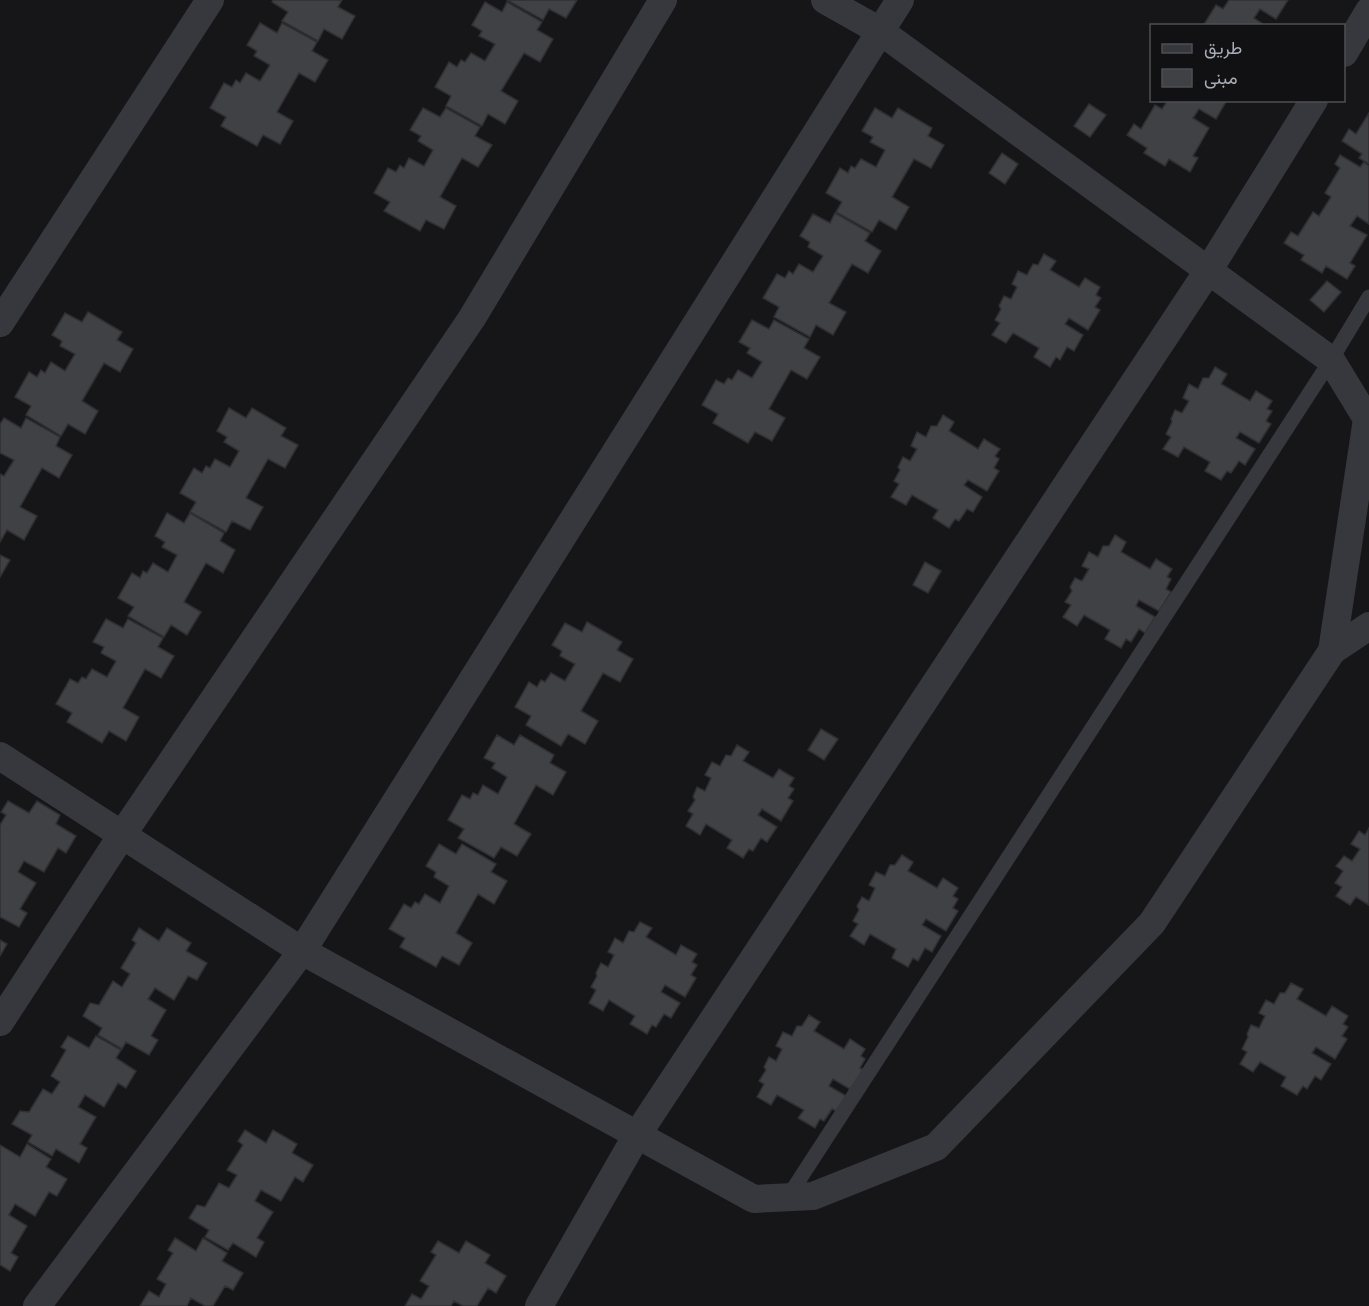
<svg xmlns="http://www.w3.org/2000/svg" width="1369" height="1306" font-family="'Varela Round',Vazirmatn,sans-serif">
<rect width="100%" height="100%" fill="#161618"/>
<!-- building -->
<g fill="#404145" stroke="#303034" stroke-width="1.5">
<polygon points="273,0 342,0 338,7 355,16 342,39 324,29 318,41 282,21 288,12 272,2"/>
<polygon points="507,0 577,0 566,18 549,9 543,20"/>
<polygon points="1229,0 1288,0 1276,19 1260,9 1254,18 1266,26 1203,26 1216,5 1223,9"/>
<polygon points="485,2 502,12 507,2 542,22 537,30 553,39 540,62 524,53 501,91 518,101 505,124 488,114 482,126 446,106 451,96 435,87 449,62 457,67 461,60 465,62 471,53 485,61 495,44 479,36 482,31 472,25"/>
<polygon points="260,23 277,33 282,23 317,42 312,51 328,60 315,82 299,73 277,112 293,121 280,144 263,135 257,146 221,126 226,117 210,108 224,83 232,87 236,80 240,83 246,73 260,81 270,65 254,56 257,51 247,45"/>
<polygon points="1168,100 1227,100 1216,119 1199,109 1193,118 1209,128 1193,156 1198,158 1190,172 1169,159 1165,166 1144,153 1147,148 1127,135 1134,124 1141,129 1155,105 1162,109"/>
<polygon points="1089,104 1106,115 1090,137 1074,126"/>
<polygon points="423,108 440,117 446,108 480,127 475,136 492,145 478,167 462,158 440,197 456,206 444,229 426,220 420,231 384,211 390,202 374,193 388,168 396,172 400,165 404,168 409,158 424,166 433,150 418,141 421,136 410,130"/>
<polygon points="875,108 892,118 898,108 932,128 928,136 944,145 931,168 914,159 892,197 909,207 896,230 879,220 872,232 836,212 842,202 826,193 840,168 848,173 851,166 855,168 861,159 876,167 885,150 870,142 873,137 862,131"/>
<polygon points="1369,113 1369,164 1359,158 1362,154 1342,141 1349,129 1356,134"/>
<polygon points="1002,153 1018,164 1005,184 989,173"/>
<polygon points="1340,155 1360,167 1364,162 1369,166 1369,224 1357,216 1350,226 1367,235 1350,263 1355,266 1347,279 1326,266 1322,273 1301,260 1304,255 1284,243 1291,232 1298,236 1313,212 1319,216 1331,197 1325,193 1340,168 1335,164"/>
<polygon points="835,213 870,233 865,241 881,251 868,273 852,264 829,303 846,312 833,335 816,325 810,337 774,317 779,307 763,298 777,274 785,278 789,271 793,274 799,264 813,272 823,256 808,247 810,242 800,236 813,214 830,223"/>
<polygon points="1044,254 1056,261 1050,270 1079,287 1085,278 1100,287 1096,295 1101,298 1095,307 1100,310 1088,330 1069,318 1065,324 1083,335 1074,351 1067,347 1060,360 1056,357 1050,367 1034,357 1039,348 1013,333 1006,343 992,335 1000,323 995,320 1001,309 999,306 1004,296 1011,299 1017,287 1012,284 1018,271 1027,275 1033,264 1038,265"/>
<polygon points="1327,281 1341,292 1324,312 1310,300"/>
<polygon points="88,312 122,332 117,340 133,349 120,372 104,363 82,401 98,411 85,434 68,424 61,436 26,415 31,406 15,397 29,372 37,377 41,370 45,373 51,362 65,371 75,354 60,346 62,341 52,335 65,313 82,322"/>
<polygon points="752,320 769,329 774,320 809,339 804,348 820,357 807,379 791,370 769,409 785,418 772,441 755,432 748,443 713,423 718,414 702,405 716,380 724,384 728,378 732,380 738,370 752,378 762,362 747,353 750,348 739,342"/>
<polygon points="1215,367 1227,374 1221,384 1250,401 1256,391 1272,401 1267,409 1272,411 1266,421 1271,424 1259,443 1240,432 1236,438 1255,449 1245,465 1239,461 1231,473 1227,471 1221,480 1205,471 1210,462 1184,447 1178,457 1163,449 1171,437 1166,434 1172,422 1171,419 1175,410 1182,413 1189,401 1183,398 1189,384 1198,389 1203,378 1209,378"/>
<polygon points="229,408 246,418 252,408 286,428 281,436 298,445 285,468 268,459 246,498 263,507 250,530 232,521 226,532 190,512 196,502 180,493 194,468 202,473 206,466 210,468 215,459 230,467 239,451 224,442 227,437 217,431"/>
<polygon points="943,415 954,422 949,431 978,449 984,439 1000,449 995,456 999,459 994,468 999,471 987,491 968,480 964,485 982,497 973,512 967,509 959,521 955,519 949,528 933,518 938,510 912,495 906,505 891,497 899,484 894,481 900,470 898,467 903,457 910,461 917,449 911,446 917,432 926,437 931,426 937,426"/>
<polygon points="4,418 21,428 26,418 60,437 56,446 72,455 59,478 42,468 20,507 37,516 24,540 7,530 0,542 0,474 4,476 14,460 0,453 0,424"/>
<polygon points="167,513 184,523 190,513 224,533 220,541 235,550 223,573 206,563 184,602 201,612 187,635 171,625 164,637 128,616 134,607 118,598 132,573 140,578 143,571 147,573 153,563 168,572 177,555 162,547 165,542 155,536"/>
<polygon points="1115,535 1126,542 1121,552 1150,569 1156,559 1172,569 1167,577 1171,579 1166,589 1171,592 1159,611 1139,600 1136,606 1155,617 1145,633 1139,629 1131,642 1126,639 1121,648 1105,639 1110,630 1084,615 1077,626 1063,617 1071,605 1065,602 1072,591 1070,587 1075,578 1082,581 1089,569 1082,566 1089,552 1098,557 1103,546 1109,546"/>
<polygon points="0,555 10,560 0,577"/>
<polygon points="925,562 941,571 928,593 913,585"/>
<polygon points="106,619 123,628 128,619 163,638 158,647 174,656 161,678 145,669 123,708 139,717 126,741 109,731 102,743 67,722 72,713 56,704 70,679 78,683 82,677 86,679 92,669 107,677 116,661 101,653 104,647 93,642"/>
<polygon points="587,622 622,642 617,650 633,659 620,682 603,673 581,711 598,721 585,744 568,734 561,746 526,725 531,716 515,707 529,682 537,687 541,680 545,682 551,673 565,681 575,664 560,656 562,651 552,645 565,623 582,632"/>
<polygon points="821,729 838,739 824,760 808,750"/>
<polygon points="497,735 514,745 520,735 554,755 550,763 566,772 553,795 536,785 514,824 531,834 517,856 501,847 494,858 458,838 464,829 448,820 462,795 470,799 473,793 478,795 483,785 498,794 507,777 492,768 495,763 484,758"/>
<polygon points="737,745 749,752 743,761 773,778 779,769 794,778 789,786 794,789 788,798 793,801 781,821 762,809 758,815 777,827 767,842 761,838 753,851 749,849 743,858 727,848 732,840 706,824 700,835 686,826 693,814 688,811 695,800 693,797 697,787 705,791 711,778 705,775 712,762 720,766 726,755 731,756"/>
<polygon points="8,801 29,813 37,801 60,815 56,824 76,836 66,853 58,848 44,872 24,861 18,872 36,883 20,909 27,913 19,927 0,917 0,825 6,815 1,812"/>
<polygon points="1369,828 1369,905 1356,897 1350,905 1336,896 1342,887 1335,883 1343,871 1336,866 1344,856 1352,861 1360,849 1351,844 1359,831 1365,835"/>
<polygon points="439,844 456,854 462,844 496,864 491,872 507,881 494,904 478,894 456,933 472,943 459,965 442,956 436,967 400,947 405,938 389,929 404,904 411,908 415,902 419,904 425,894 440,903 449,886 434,877 436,872 426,866"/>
<polygon points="902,855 913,862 908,871 937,888 943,878 958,888 953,896 958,899 953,908 958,911 946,931 926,919 922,925 941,936 932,952 925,948 918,961 913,958 908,967 892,958 896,949 870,934 864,945 850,936 858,924 853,921 859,910 857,906 862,897 869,901 875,888 869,885 876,872 885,876 890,865 895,865"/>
<polygon points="640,922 652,928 646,937 676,955 681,945 697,954 692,962 697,965 691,975 696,978 685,997 665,985 661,992 680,1003 671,1018 664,1014 656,1027 652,1025 647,1034 630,1024 635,1016 609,1000 603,1011 589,1003 596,990 591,987 597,976 596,973 601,963 608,967 614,955 608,952 615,938 623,943 629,931 634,932"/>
<polygon points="139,928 159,941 167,928 191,943 186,951 207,963 197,980 188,976 174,1000 155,988 148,999 166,1010 151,1036 158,1040 149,1055 126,1042 122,1049 98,1035 102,1028 83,1016 90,1003 99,1005 113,981 122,987 130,974 121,968 136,943 132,940"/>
<polygon points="0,940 7,944 0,956"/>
<polygon points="1291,983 1303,989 1297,999 1326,1016 1332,1006 1348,1016 1343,1024 1348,1027 1342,1036 1347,1039 1335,1059 1316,1047 1312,1053 1331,1064 1321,1080 1315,1076 1307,1089 1303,1086 1297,1095 1281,1086 1286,1077 1260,1062 1253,1072 1240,1064 1247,1052 1242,1049 1248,1037 1247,1034 1251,1025 1259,1028 1265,1016 1259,1013 1266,1000 1274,1004 1280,993 1285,993"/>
<polygon points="809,1015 820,1022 814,1031 844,1049 850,1039 865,1049 861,1056 865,1059 860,1068 865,1071 853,1091 833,1079 829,1086 848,1097 839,1112 832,1109 824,1121 820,1119 815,1128 798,1118 804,1110 777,1095 771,1105 757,1097 764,1084 759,1081 766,1070 764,1067 769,1057 776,1061 782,1049 776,1046 783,1032 792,1036 797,1026 802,1026"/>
<polygon points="68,1036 89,1048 96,1036 121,1050 116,1058 136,1071 126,1088 118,1083 104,1107 85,1095 78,1107 96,1117 80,1144 87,1148 79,1163 56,1149 52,1156 28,1142 32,1135 12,1124 20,1111 29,1112 43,1089 52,1094 60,1082 51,1076 66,1050 61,1047"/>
<polygon points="245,1130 266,1143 273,1130 297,1144 292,1153 313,1165 303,1182 295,1177 281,1201 261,1190 255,1201 273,1212 257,1238 264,1242 256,1257 233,1243 228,1250 205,1237 209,1230 189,1218 197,1205 205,1207 219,1183 229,1188 237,1175 227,1170 243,1145 238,1141"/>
<polygon points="27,1144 51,1159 46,1167 67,1179 57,1196 49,1192 35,1216 15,1204 9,1215 27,1226 11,1253 18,1257 10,1271 0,1265 0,1145 20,1157"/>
<polygon points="175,1238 196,1251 203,1238 227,1253 222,1261 243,1273 233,1290 225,1286 213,1306 205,1306 191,1298 187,1306 140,1306 149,1291 159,1297 166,1284 157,1279 173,1253 168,1250"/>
<polygon points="438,1241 459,1253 466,1241 490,1255 485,1263 506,1276 496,1293 488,1288 477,1306 463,1306 454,1301 451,1306 405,1306 412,1294 421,1299 429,1286 420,1281 436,1255 431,1252"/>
</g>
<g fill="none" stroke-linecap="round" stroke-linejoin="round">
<!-- lane -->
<polyline stroke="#37383d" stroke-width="15" points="788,1197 1331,360 1369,297"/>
<!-- street -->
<g stroke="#37383d" stroke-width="28">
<polyline points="1344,53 1369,11"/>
<polyline points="0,323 210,0"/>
<polyline points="1332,651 1369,626"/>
<polyline points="0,756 302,951 754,1199 813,1196 936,1147 1152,923 1332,651 1367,419 1331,360 880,31 825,0"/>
<polyline points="0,1022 122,835 472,318 663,0"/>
<polyline points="37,1306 302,951 900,0"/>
<polyline points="539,1306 637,1135 1208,271 1314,100"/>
</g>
</g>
<!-- legend -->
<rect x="1150" y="24" width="195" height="78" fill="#111113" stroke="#4d4f55" stroke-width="1.5"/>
<rect x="1162" y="44" width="30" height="9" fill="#37383d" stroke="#4d4f55" stroke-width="1.5"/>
<text x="1204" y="54" font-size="18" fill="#a8adb8">طريق</text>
<rect x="1162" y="69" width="30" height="18" fill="#404145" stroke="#4d4f55" stroke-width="1.5"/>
<text x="1204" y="84" font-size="18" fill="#a8adb8">مبنى</text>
</svg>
